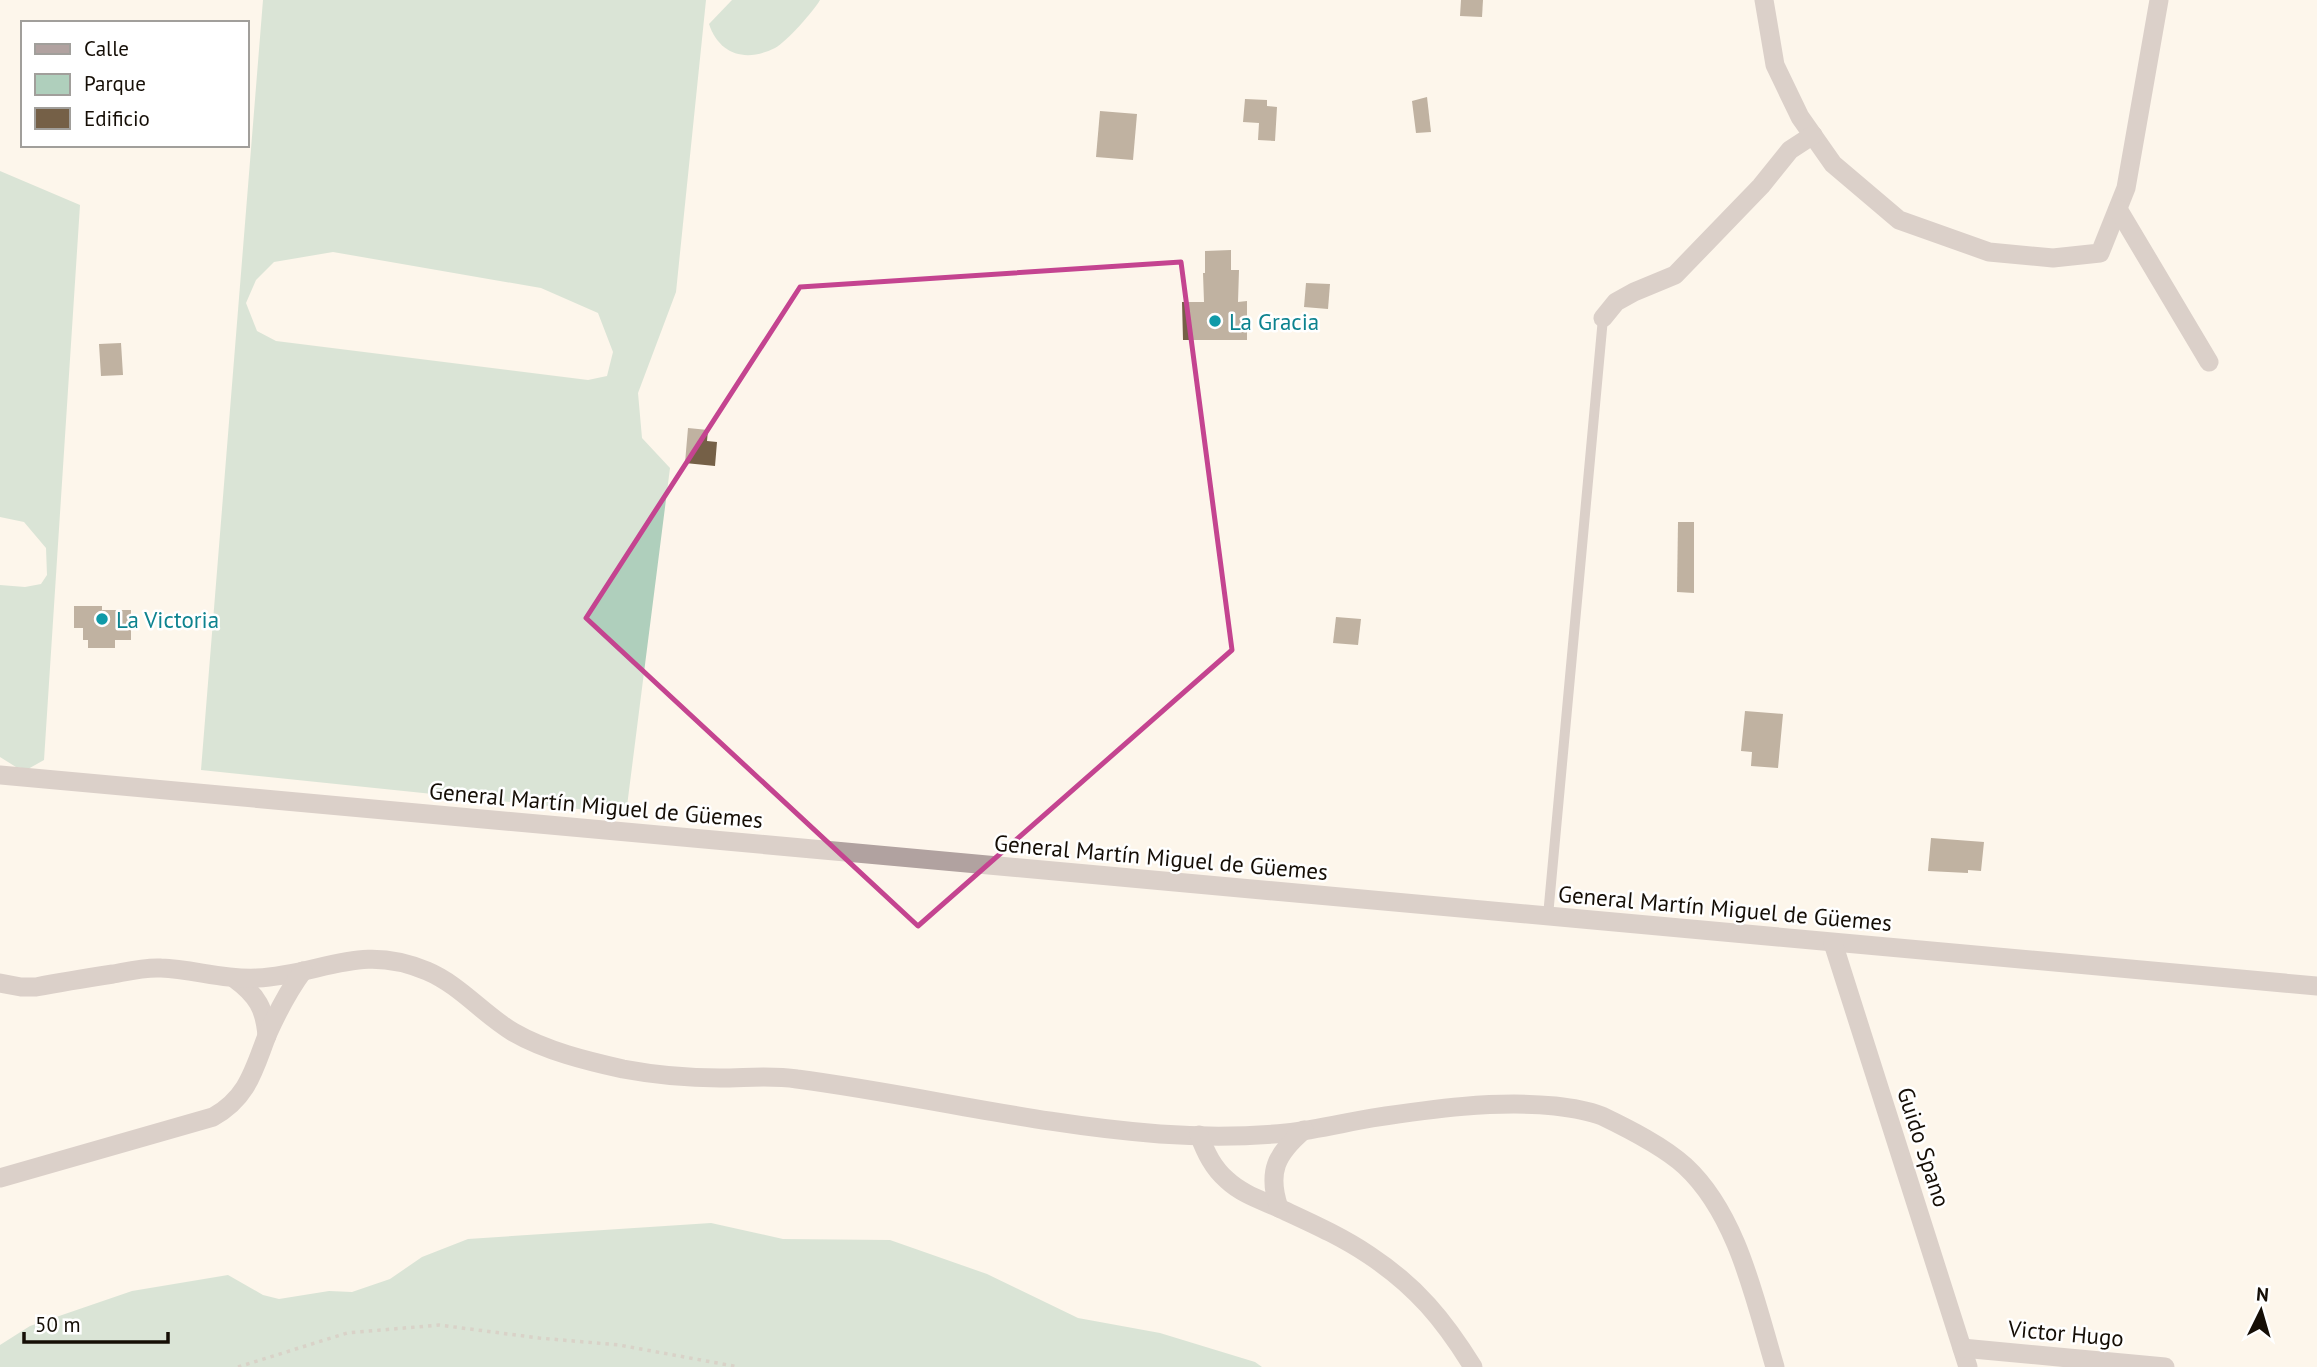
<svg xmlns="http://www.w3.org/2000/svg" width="2317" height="1367" font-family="'PT Sans',sans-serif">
<rect width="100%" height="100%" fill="#fdf5eb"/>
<!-- green -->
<g fill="#afcfbc" fill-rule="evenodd">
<path d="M263,0h443l-30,292 -38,101 4,45 28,30 -44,346 -425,-44zM333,252l208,36 57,25 15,39 -6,24 -19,4 -312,-39 -19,-10 -11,-28 10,-23 18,-18z"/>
<path d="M732,0h88c-7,12 -33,41 -45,48 -30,15 -56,6 -66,-24z"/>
<polygon points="0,171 80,205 44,760 28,769 16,767 0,757 0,585 25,587 41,584 47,575 46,548 24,522 0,517"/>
<polygon points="711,1223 783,1239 890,1240 987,1274 1078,1318 1160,1333 1255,1362 1262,1367 0,1367 0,1345 30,1326 132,1291 228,1275 263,1295 279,1299 329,1291 352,1292 390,1279 422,1257 468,1239"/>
</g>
<!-- building -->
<g fill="#756047">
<polygon points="1461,0 1483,0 1482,17 1460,16"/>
<polygon points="1427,97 1431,132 1416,133 1412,101"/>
<polygon points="1245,99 1267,100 1267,106 1277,107 1275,141 1258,140 1259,123 1243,122"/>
<polygon points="1100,111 1137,114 1133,160 1096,157"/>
<polygon points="1231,250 1231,270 1239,270 1238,302 1247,301 1247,340 1183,340 1182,302 1204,302 1203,273 1205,273 1205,251"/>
<polygon points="1306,283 1330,284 1328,309 1304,307"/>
<polygon points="121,343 123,375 101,376 99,344"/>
<polygon points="688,428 708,430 707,441 717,442 715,466 685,463"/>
<polygon points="1678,522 1694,522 1694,593 1677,592"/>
<polygon points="74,606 102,606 102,610 131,610 131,640 115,640 115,648 88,648 88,640 83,640 83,628 74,628"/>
<polygon points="1336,617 1361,619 1358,645 1333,643"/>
<polygon points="1745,711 1783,714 1778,768 1751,766 1752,752 1741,751"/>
<polygon points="1931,838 1984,842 1981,871 1968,870 1968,873 1928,871"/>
</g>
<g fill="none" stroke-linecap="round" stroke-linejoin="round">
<!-- path -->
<polyline stroke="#aea69d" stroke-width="3.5" stroke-dasharray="3.5 5" stroke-linecap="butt" points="238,1367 347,1333 439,1325 539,1338 619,1345 739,1367"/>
<!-- service -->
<polyline stroke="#b1a2a0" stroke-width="10" points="1548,916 1603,318"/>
<!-- minor -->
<g stroke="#b1a2a0" stroke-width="19">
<polyline points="1764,0 1775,65 1800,117 1833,164 1899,220 1989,252 2053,258 2100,253 2126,188 2159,0"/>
<polyline points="2118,209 2209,362"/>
<polyline points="1603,318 1616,302 1634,292 1675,275 1761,186 1790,150 1813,135"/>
<polyline points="0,775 2317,986"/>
<polyline points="1833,943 1968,1367"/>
<path d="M235,979c22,16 30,30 32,57"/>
<path d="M0,983l21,4h15c26,-5 51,-9 77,-13 16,-3 32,-7 48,-6 32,1 63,12 96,10 65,-3 102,-36 170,-7 33,14 56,43 86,61 33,19 74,29 110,37 32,6 64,9 97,9 26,0 51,-3 77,1 122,16 240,46 363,55 42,3 84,3 126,-1 29,-3 57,-10 86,-15 59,-9 123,-18 183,-12 16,2 32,4 47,10 27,13 61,30 83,50 53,49 70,135 90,201"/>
<path d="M1199,1135c7,18 14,33 28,45 15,14 34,20 52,28 30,14 62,28 90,47 47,31 75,65 104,112"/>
<path d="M0,1178l213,-61c36,-20 41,-49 55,-84 10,-22 20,-42 35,-62"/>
<path d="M1279,1208c-12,-36 -3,-54 25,-78"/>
<polyline points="1962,1348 2165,1367"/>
</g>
</g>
<!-- marked area -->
<path d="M0 0H2317V1367H0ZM1181,262l51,388 -314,276 -332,-308 214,-331z" fill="#fdf5eb" fill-opacity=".55" fill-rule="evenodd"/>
<path fill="none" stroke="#c44490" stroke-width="5" stroke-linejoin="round" d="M1181,262l51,388 -314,276 -332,-308 214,-331z"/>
<!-- markers -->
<g fill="#0f9aa8" stroke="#fff" stroke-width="2.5">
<circle cx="1215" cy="321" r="7"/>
<circle cx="102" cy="619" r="7"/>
</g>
<g text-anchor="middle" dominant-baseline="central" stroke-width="5" stroke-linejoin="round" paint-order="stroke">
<!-- culture labels -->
<g font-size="23" fill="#0d838f" stroke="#fff" text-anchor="start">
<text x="1229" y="321">La Gracia</text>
<text x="116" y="619">La Victoria</text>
</g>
<!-- street labels -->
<g font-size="23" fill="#150e06" stroke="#fff">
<text transform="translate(596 805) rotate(5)">General Martín Miguel de Güemes</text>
<text transform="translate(1161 857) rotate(5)">General Martín Miguel de Güemes</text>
<text transform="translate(1725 908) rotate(5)">General Martín Miguel de Güemes</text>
<text transform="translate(1924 1147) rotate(72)">Guido Spano</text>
<text transform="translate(2066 1333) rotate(5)">Victor Hugo</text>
</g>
</g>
<!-- legend -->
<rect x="21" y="21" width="228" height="126" fill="#ffffff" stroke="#a19f9b" stroke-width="2"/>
<rect x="35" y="44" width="35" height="10" fill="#b1a2a0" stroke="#a19f9b" stroke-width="2"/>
<text x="84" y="56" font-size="21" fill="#150e06">Calle</text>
<rect x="35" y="74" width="35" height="21" fill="#afcfbc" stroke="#a19f9b" stroke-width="2"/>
<text x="84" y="91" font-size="21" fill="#150e06">Parque</text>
<rect x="35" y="108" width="35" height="21" fill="#756047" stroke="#a19f9b" stroke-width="2"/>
<text x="84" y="126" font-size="21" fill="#150e06">Edificio</text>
<!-- north arrow -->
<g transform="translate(2261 1311) rotate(5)" stroke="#ffffff" stroke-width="5" paint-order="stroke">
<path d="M0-5L12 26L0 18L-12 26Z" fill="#150e06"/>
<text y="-10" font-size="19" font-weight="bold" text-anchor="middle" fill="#150e06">N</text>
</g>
<!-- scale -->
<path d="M24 1332v10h144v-10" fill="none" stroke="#150e06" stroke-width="3.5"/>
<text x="35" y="1332" font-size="21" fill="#150e06" stroke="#ffffff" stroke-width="5" paint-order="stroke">50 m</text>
</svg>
